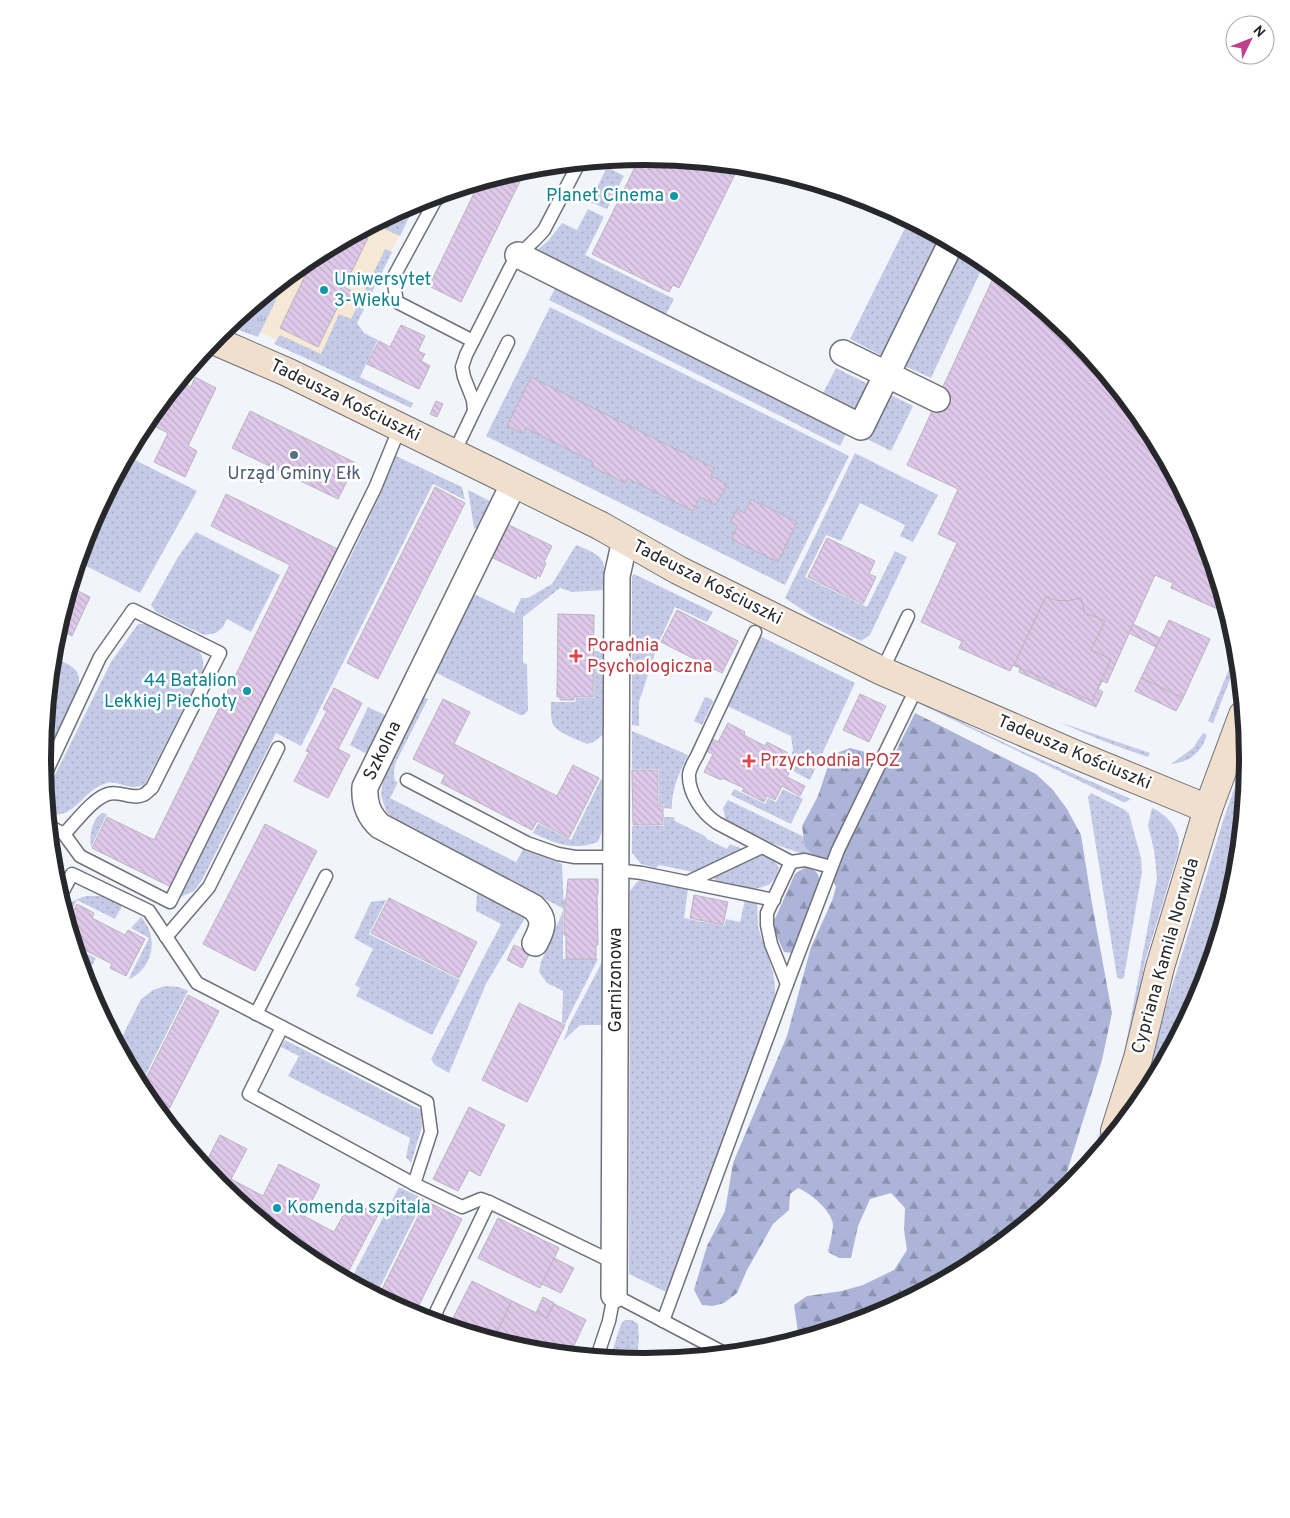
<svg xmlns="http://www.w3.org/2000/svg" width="1290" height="1518" font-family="Overpass,sans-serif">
<defs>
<pattern id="grass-dots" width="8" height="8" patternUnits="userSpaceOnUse" patternTransform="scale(1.25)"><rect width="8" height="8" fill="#c5cbe7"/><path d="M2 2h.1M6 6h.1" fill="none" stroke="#a9aec6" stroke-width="1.8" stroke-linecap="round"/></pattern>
<pattern id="forest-firs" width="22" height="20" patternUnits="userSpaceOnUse" patternTransform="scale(1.25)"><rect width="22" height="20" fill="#acb4d8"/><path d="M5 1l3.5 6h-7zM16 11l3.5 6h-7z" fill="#8c92af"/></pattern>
<pattern id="park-tufts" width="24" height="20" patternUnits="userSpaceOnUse" patternTransform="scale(1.25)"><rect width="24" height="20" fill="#c5cbe7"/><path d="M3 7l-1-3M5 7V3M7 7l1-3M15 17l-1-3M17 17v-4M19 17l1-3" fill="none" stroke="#a9aec6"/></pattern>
<pattern id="building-back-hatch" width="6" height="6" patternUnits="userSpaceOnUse" patternTransform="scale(1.25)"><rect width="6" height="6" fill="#dfc9ea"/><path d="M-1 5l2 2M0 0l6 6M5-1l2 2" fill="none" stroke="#bfadc9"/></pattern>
</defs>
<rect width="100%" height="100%" fill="#f2f4fc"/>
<!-- education -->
<polygon fill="#f5e9d5" points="416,202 333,367 235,320 311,258"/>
<!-- grass -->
<g fill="url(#grass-dots)">
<polygon points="633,158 628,168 611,160 612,160"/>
<polygon points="607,167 624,176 607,209 590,202"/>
<polygon points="417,201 400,236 374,224 415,202"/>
<polygon points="588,209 604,217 585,255 674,299 663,320 532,254 548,241 562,223 577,230"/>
<polygon points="907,224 942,241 884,357 850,339"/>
<polygon points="958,246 985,262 931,378 900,364"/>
<polygon points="385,249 392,252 357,323 364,333 378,340 360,377 413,403 411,408 312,361 274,344 280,335 321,354 339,314 351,319"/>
<polygon points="557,285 848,430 840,446 549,300"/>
<polygon points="550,307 849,456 785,585 486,436"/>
<polygon points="836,368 870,385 855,415 821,397"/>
<polygon points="885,392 913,406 891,451 863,437"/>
<polygon points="855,453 938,495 913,542 900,536 905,525 860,503 841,541 826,535 805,577 867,607 895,551 907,557 870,635 861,641 813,617 785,598"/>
<polygon points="127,456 197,491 140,593 78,562 88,528"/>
<polygon points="396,456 462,487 465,500 433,484 301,746 276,733 202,880 194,891 179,898 351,556 380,495"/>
<polygon points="468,490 492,502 479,530 474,528"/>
<polygon points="196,532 280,575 251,632 227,619 223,627 216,633 204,635 156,612 151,605 178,557"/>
<path d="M576,545c7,3 16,6 22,11 9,7 8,24 7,34l-33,2 -12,-4 -37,29v46l4,1 1,47 -5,4h-3l-85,-43 39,-78 40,19 7,-15h7l24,-14z"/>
<polygon points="634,574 713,612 707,622 675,607 658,644 639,702 639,726 632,725 632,576"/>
<path d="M138,624h10l46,21c8,8 10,14 9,25l-58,114c-17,9 -27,-6 -41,0 -23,9 -27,32 -53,31l-3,-4 -2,-18 65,-131z"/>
<polygon points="760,636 855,683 810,780 793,771 797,763 790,759 793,750 791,736 727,706"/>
<polygon points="1237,649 1238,659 1213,723 1208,721"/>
<path d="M594,651h11v82l-11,9 -7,2c-9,-4 -28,-11 -33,-18 -4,-6 -3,-17 -3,-24h24l1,-4h18z"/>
<path d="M53,657c17,9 30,10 25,32l-35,74z"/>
<path d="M423,697l5,2 -32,63c-2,7 -3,12 -1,19l3,1 -8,16 126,64 8,-14 38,16 2,45 -169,-89 -5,-4 -4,-5 -5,-16 1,-8 2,-9z"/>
<polygon points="705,697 711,699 713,702 702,725 694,721"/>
<polygon points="919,701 1017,749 1131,799 1126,802 1123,802 918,703"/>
<polygon points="368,707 387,716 371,750 365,753 350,745"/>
<path d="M1059,722l91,31 -2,4c-31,-10 -60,-22 -89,-35z"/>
<path d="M632,731l56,24c-8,17 -17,34 -16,54l-8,-1v-4h-5v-35h-27z"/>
<path d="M1203,733l4,2c-6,18 -17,27 -36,29l22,-16z"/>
<polygon points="1247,751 1247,759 1236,877 1202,990 1146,1094 1140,1101 1137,1100 1224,818"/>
<path d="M601,779l3,2v45l-6,16c-26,9 -41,2 -65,-9l5,-10 33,17z"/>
<polygon points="734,789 765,804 768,798 776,802 783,789 803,799 791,824 731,795"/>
<polygon points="1091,793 1125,810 1129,814 1141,858 1142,872 1124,977 1122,979 1120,979 1117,977 1088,797"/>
<polygon points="728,800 821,845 815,858 762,840 726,822 723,808"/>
<path d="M1152,808c12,5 26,18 27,33 0,3 -1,8 -1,12l-33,108 -17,91 -32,102 -5,7 34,-112 32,-171 -3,-28 -6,-25z"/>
<path d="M102,813l5,1 -16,33c-2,-11 1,-28 11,-34z"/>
<polygon points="664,817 674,817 675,821 705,836 707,839 727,849 730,844 745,850 698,873 659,865 656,868 641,864 632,853 632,826 664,826"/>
<path d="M757,853c10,3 17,6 22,15l-3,9 -7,8 -14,4 -38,-8 -6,-5z"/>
<path d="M643,879l45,10 -4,29 40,8 2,-7 14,3 5,-22 12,3c1,9 0,19 2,27 7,24 20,47 15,72l-104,285 -4,5 -37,-18 1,-383 7,-9z"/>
<polygon points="477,893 525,918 486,984 449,1073 435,1065 431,1059 501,924 476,911"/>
<path d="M87,896h17l19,8 -8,15 -38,-19 -10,19 -3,-9c6,-8 13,-12 23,-14z"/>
<polygon points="386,900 369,934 460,980 432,1035 356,996 360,988 355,985 373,949 354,938 371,902"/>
<polygon points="563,911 563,959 598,959 565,1024 562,1022 563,991 547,983 539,972 541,962"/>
<path d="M141,917c18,19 13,50 -11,62l-1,-1 20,-40 -18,-10z"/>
<polygon points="79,950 96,958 85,979 77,952"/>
<polygon points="602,962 605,962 602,1025 580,1025 563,1041 568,1029 568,1027"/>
<polygon points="165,986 179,987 188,991 140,1086 118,1045 141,999 153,990"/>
<polygon points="285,1040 421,1110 422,1127 411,1163 406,1157 410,1138 288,1076 299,1056 281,1047"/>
<polygon points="399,1187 424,1199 379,1289 387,1293 384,1300 316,1263 350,1281"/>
<polygon points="625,1320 632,1320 638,1324 639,1340 636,1361 610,1358 621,1324"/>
</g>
<!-- forest -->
<g fill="url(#forest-firs)">
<path d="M915,713l121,61 17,16 14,19 14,26 10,63 21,115 -10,47 -42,134 -81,66 -104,56 -76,23 -5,-34 13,-9 35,-5 21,-6 31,-15 13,-20 -3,-20 1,-22 -14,-15 -21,6 -12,27 -7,32h-12l-11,-6c2,-9 5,-20 5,-28 -2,-14 -23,-31 -35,-36l-8,6 -1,16 -16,14 -26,46 -10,23 -13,10 -11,3 -11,-1 -8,-15 13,-44 18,-35 8,-48 54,-127 24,-89 21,-46 4,-14 -7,-17 -24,-23 -3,-21 16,-30 10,-30 9,-13 13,-5 37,10 9,-7z"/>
<path d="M806,867c8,3 14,5 13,14l-25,68 -2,4 -8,-1 -9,-20 -1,-11 20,-45 2,-3z"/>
</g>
<!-- park -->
<polygon fill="url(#park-tufts)" points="287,277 258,337 228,326"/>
<!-- building -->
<g fill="url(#building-back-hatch)" stroke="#bab5bc">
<polygon points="640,157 739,166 679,288 673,285 669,292 592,254"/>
<polygon points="526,169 461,302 429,286 479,183"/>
<polygon points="358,233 368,238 344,287 353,292 348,303 341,300 318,347 280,328 315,255"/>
<polygon points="996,272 1071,333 1146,425 1202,529 1226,608 1224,612 1171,588 1173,583 1155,575 1107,683 1102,681 1098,689 1103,692 1096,707 1019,672 1020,668 1013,665 1010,671 959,648 962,641 921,622 957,543 938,534 958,489 907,465 932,411 936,413 941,402 941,391"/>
<polygon points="401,325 425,336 418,351 425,354 421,361 430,366 419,389 367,364 379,341 390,347"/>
<polygon points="195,377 216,388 188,446 197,451 185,477 154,462 168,433 146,422 179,381 191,387"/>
<polygon points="531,377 714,468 711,476 727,484 716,505 700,497 693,511 627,478 625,483 591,466 593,462 526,428 523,434 507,426"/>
<polygon points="436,401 443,404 437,417 430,414"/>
<polygon points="250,411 356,463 338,499 232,448"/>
<polygon points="435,487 465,503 378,679 347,663"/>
<polygon points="226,494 338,549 171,887 92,848 107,817 154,840 290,565 211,526"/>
<polygon points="751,499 797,522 778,562 731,539 738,526 730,522 737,509 744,513"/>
<polygon points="507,524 552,546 544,562 546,563 540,577 537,575 536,579 491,557"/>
<polygon points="827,538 875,561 869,574 876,577 863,604 808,577"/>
<polygon points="70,587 90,597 72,636 58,629"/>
<polygon points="1046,596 1055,600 1066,601 1081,598 1085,613 1105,621 1091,650 1111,659 1092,701 1014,665"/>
<polygon points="677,610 738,641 722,673 661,642"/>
<polygon points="558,614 594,615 593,697 574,697 574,700 560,700 560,697 557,697"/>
<polygon points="1169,620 1210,639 1183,698 1141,678"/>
<polygon points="1133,624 1160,638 1156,647 1129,633"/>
<polygon points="1141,678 1183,698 1176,711 1135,691"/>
<polygon points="334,688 362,703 338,749 350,755 328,798 294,781 309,752 306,751 327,711 323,709"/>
<polygon points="860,694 886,706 869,742 843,730"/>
<polygon points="443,699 470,712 454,744 557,796 573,765 599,778 569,838 537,821 532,830 441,783 445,775 413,759"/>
<polygon points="728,723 745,732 744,735 765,746 767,742 788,753 785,759 794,764 787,777 805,786 800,796 782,786 775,800 767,796 764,802 742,791 744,788 722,778 721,780 704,772 713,754 706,751 712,739 718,742"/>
<polygon points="632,770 658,770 658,805 663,805 663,825 633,825"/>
<polygon points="265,824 317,851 255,971 203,944"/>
<polygon points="568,879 598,879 598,894 597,894 598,945 596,945 596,959 566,959 566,935 564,935 564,900 566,900"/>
<polygon points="694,895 728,902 723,925 690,918"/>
<polygon points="389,898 477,942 459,978 371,933"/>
<polygon points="77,904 94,913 92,918 125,935 128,930 145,939 126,976 110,968 112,964 79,947 76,950 68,921"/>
<polygon points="514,945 530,953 522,968 507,960"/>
<polygon points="188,995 219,1011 166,1115 158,1111 141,1088"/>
<polygon points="519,1003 565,1025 527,1102 482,1080"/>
<polygon points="469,1107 505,1125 480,1176 469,1170 458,1191 433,1179"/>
<polygon points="220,1135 247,1149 231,1179 263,1196 279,1164 320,1185 304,1216 334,1232 351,1201 378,1215 346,1276 315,1260 314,1262 310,1260 219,1185 204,1166"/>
<polygon points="426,1201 462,1219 418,1307 382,1289"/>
<polygon points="498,1218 559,1248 540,1288 478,1258"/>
<polygon points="554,1258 574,1268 561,1293 542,1284"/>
<polygon points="472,1281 512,1301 493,1340 476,1334 451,1322"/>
<polygon points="543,1297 554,1303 547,1318 536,1313"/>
<polygon points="512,1301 547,1318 554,1304 586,1320 570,1354 527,1350 493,1340"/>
</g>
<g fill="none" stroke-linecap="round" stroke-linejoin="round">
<defs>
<g id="lane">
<polyline points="442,194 435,201 393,278 397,302 473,341"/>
<polyline points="474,411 508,342"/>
<path d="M454,453l20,-42 -1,-11 -9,-23 -2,-10 4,-12 45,-89c9,-14 22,-23 33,-36l35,-67"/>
<path d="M755,632l-58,124c-3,5 -7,12 -8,18 -1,19 13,39 28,49l74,39 -24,51v12l4,19 16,40"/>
<polyline points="882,671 908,616"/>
<path d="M44,777l56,-120 33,-47 87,43 -68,135c-3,2 -6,6 -9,7 -11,5 -24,-5 -35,-1 -16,5 -32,28 -44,40"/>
<polyline points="407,780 527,843 558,854 575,857 616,857"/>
<polyline points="49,826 64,834 80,856 170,902 375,488 400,427"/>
<polyline points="791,862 805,860 831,867"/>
<polyline points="616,870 642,873 774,900"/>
<polyline points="688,882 762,847"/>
<polyline points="60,897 72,874 149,911 197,983 427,1102 431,1132 414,1184 462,1207 481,1199 489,1202 615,1263"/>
<polyline points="166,937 209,887 278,748"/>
<polyline points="256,1014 326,876"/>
<polyline points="282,1027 249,1094 414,1184"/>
<polyline points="663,1321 787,984 838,850 917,687"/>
<polyline points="434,1322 437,1310 489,1202"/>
<polyline points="597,1357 609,1321 614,1295 726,1354"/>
</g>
<g id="street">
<polyline points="518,255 861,427 951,243"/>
<polyline points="843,353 937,399"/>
<path d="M514,483l-149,304c-1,16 3,28 15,39l153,81c13,12 10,21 2,36"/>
<polyline points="614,1295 617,576 625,540"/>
</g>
<g id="secondary">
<polyline points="213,340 287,372 514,483 601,526 678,570 882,671 1079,756 1208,809"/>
<polyline points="1115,1131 1138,1058 1160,967 1208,809 1243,715"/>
</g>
</defs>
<!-- lane casing -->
<use href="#lane" stroke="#707279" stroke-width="15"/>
<!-- street casing -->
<use href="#street" stroke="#707279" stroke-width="28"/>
<!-- secondary casing -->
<use href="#secondary" stroke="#707279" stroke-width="30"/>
<!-- lane -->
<use href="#lane" stroke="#fff" stroke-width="12"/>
<!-- street -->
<use href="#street" stroke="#fff" stroke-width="25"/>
<!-- secondary -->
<use href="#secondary" stroke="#efdfcc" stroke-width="28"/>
</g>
<!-- markers -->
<g fill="#0f9aa8" stroke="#fff" stroke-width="2">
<circle cx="674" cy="196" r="5"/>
<circle cx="324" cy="290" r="5"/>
<circle cx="247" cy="691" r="5"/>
<circle cx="277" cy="1208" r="5"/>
</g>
<circle fill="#5c6f8a" stroke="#fff" stroke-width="2" cx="294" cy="455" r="5"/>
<g fill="#e0444e" stroke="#fff" stroke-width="2">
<path d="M573.5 648.5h5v5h5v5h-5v5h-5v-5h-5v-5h5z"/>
<path d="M746.5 753.5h5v5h5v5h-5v5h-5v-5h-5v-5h5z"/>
</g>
<g text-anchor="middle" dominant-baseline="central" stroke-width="5" stroke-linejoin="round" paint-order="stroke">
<!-- culture labels -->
<g font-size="18" fill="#0d838f" stroke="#fff" text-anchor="end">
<text x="664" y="196">Planet Cinema</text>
<text x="334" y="280" text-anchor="start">Uniwersytet<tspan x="334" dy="21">3-Wieku</tspan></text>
<text x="237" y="681">44 Batalion<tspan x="237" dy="21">Lekkiej Piechoty</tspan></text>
<text x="287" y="1208" text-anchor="start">Komenda szpitala</text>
</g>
<!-- street labels -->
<g font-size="18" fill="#27282b" stroke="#fff">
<text transform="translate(345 401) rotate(26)">Tadeusza Kościuszki</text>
<text transform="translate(707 583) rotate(27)">Tadeusza Kościuszki</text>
<text transform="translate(383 751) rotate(-64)">Szkolna</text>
<text transform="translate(1074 753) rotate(23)">Tadeusza Kościuszki</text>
<text transform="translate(1166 956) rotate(-74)">Cypriana Kamila Norwida</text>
<text transform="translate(616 980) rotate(-90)">Garnizonowa</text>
</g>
<!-- service labels -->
<g font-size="18" fill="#4e5e75" stroke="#fff">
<text x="294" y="474">Urząd Gminy Ełk</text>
</g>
<!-- health labels -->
<g font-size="18" fill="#be3a42" stroke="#fff" text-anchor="start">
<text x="587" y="646">Poradnia<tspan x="587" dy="21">Psychologiczna</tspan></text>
<text x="760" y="761">Przychodnia POZ</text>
</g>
</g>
<!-- crop -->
<path d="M0 0H1290V1518H0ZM51 759a594 594 0 1 1 1188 0a594 594 0 1 1-1188 0Z" fill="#fff" fill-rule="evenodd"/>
<path fill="none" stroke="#27282b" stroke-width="6" d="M51 759a594 594 0 1 1 1188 0a594 594 0 1 1-1188 0Z"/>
<!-- north arrow -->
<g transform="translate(1250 40) rotate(47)"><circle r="24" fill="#ffffff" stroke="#a9a9aa"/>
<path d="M0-4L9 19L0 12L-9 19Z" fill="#bf408d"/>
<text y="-8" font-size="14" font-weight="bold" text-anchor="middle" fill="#27282b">N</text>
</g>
</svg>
